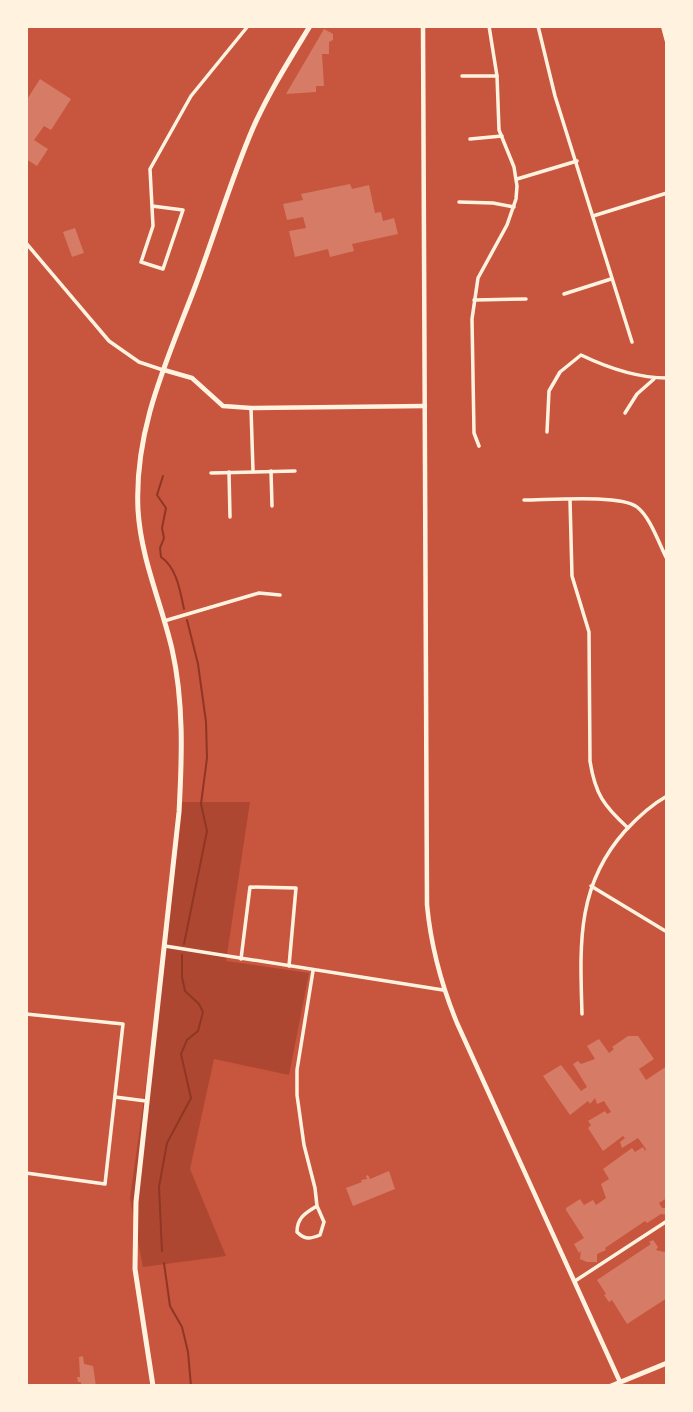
<svg xmlns="http://www.w3.org/2000/svg" width="693" height="1412" font-family="'Roboto Serif',serif">
<rect width="100%" height="100%" fill="#c8553d"/>
<!-- green -->
<polygon fill="#ae4732" points="177,802 250,802 226,961 309,973 289,1075 214,1059 190,1169 226,1256 143,1267 130,1198 160,984"/>
<g fill="none" stroke-linecap="round" stroke-linejoin="round">
<!-- stream -->
<g stroke="#8f3625" stroke-width="2">
<path d="M163,476l-6,19 9,13 -4,20 2,10 -4,10 1,9c16,11 19,34 23,52"/>
<polyline points="184,944 207,831 201,804 207,758 206,722 198,664 187,620"/>
<polyline points="162,1251 159,1187 167,1143 191,1098 181,1054 187,1040 198,1031 203,1012 199,1004 185,991 182,977 182,955"/>
<polyline points="164,1263 170,1306 182,1327 188,1352 191,1386"/>
</g>
</g>
<!-- building -->
<g fill="#d67c66">
<polygon points="324,29 333,34 333,40 329,42 329,54 322,54 324,86 316,86 316,92 286,94"/>
<polygon points="40,79 71,99 51,130 44,126 34,140 48,149 37,166 26,159 26,101"/>
<polygon points="350,184 352,189 369,185 375,213 381,212 383,221 394,218 398,234 352,244 354,251 330,257 328,249 295,257 289,231 306,228 303,217 287,220 283,204 303,200 301,194"/>
<polygon points="75,228 84,253 72,257 63,232"/>
<polygon points="628,1036 638,1036 654,1059 639,1069 646,1080 667,1066 667,1198 659,1203 662,1208 667,1208 667,1215 661,1214 647,1223 645,1221 605,1248 606,1250 597,1254 597,1262 587,1262 580,1259 581,1251 579,1253 574,1244 584,1238 566,1210 566,1208 580,1199 584,1205 593,1200 596,1205 606,1198 601,1184 609,1179 603,1169 632,1148 635,1152 643,1147 645,1151 646,1149 638,1138 622,1148 620,1142 625,1138 623,1136 603,1151 588,1128 591,1125 588,1121 605,1111 607,1114 611,1112 604,1101 597,1104 595,1098 590,1104 588,1101 570,1115 543,1076 561,1065 581,1091 587,1087 573,1064 578,1061 581,1064 595,1059 587,1046 599,1039 609,1053 614,1049 612,1047"/>
<polygon points="389,1171 395,1189 353,1206 346,1188 362,1182 361,1180 367,1179 366,1176 368,1175 370,1179"/>
<polygon points="653,1240 658,1247 656,1250 664,1252 667,1250 667,1298 627,1324 612,1300 609,1302 604,1295 606,1294 597,1280 651,1244 649,1242"/>
<polygon points="83,1356 84,1364 93,1366 96,1386 81,1386 81,1382 78,1382 77,1377 80,1377 79,1357"/>
</g>
<g fill="none" stroke-linecap="round" stroke-linejoin="round">
<!-- minor -->
<g stroke="#fff3e0" stroke-width="3.5">
<polyline points="538,26 555,96 632,342"/>
<polyline points="462,76 497,76"/>
<polyline points="470,139 502,136"/>
<polyline points="517,179 577,161"/>
<polyline points="459,202 493,203 514,207"/>
<polyline points="152,206 183,210 163,269 141,262 153,226 150,169 191,96 248,26"/>
<polyline points="593,216 667,193"/>
<polyline points="26,243 109,341 139,362 163,370"/>
<polyline points="564,294 611,279"/>
<polyline points="474,300 526,299"/>
<polyline points="251,408 253,471"/>
<polyline points="625,413 637,394 654,379"/>
<path d="M547,432l2,-41 11,-19 21,-17c25,12 57,23 86,23"/>
<polyline points="479,446 474,433 472,319 478,278 507,225 516,199 517,186 514,167 499,130 497,76 489,26"/>
<polyline points="271,471 272,506"/>
<polyline points="229,472 230,517"/>
<polyline points="211,473 295,471"/>
<path d="M524,500c24,0 97,-6 113,7 14,11 22,37 30,52"/>
<path d="M570,500l2,76 17,56 1,129c5,33 14,45 38,67"/>
<polyline points="164,621 259,593 280,595"/>
<polyline points="591,886 667,932"/>
<polyline points="165,946 443,990"/>
<polyline points="241,959 250,887 296,888 289,966"/>
<path d="M313,971l-16,99v25l7,50 11,43 2,18 7,16 -4,13c-10,4 -15,5 -23,-3 0,-14 8,-19 20,-26"/>
<polyline points="26,1014 123,1024 105,1184 26,1173"/>
<path d="M582,1014c-2,-69 -6,-128 43,-183 13,-14 26,-26 42,-35"/>
<polyline points="115,1097 146,1101"/>
<polyline points="575,1281 667,1221"/>
</g>
<!-- tertiary -->
<g stroke="#fff3e0" stroke-width="4.5">
<path d="M423,26l4,879c4,42 14,79 30,118l163,359"/>
<polyline points="663,26 667,41"/>
<polyline points="164,370 192,378 223,406 251,408 425,406"/>
</g>
<!-- secondary -->
<g stroke="#fff3e0" stroke-width="5">
<path d="M153,1386l-18,-117 1,-67 43,-390c3,-54 5,-110 -7,-163 -11,-47 -31,-90 -34,-139 -4,-81 29,-149 57,-223 20,-53 36,-108 58,-159 16,-36 37,-69 57,-102"/>
<polyline points="611,1386 667,1363"/>
</g>
</g>
<!-- border -->
<rect width="693" height="1412" fill="none" stroke="#fff3e0" stroke-width="56"/>
</svg>
